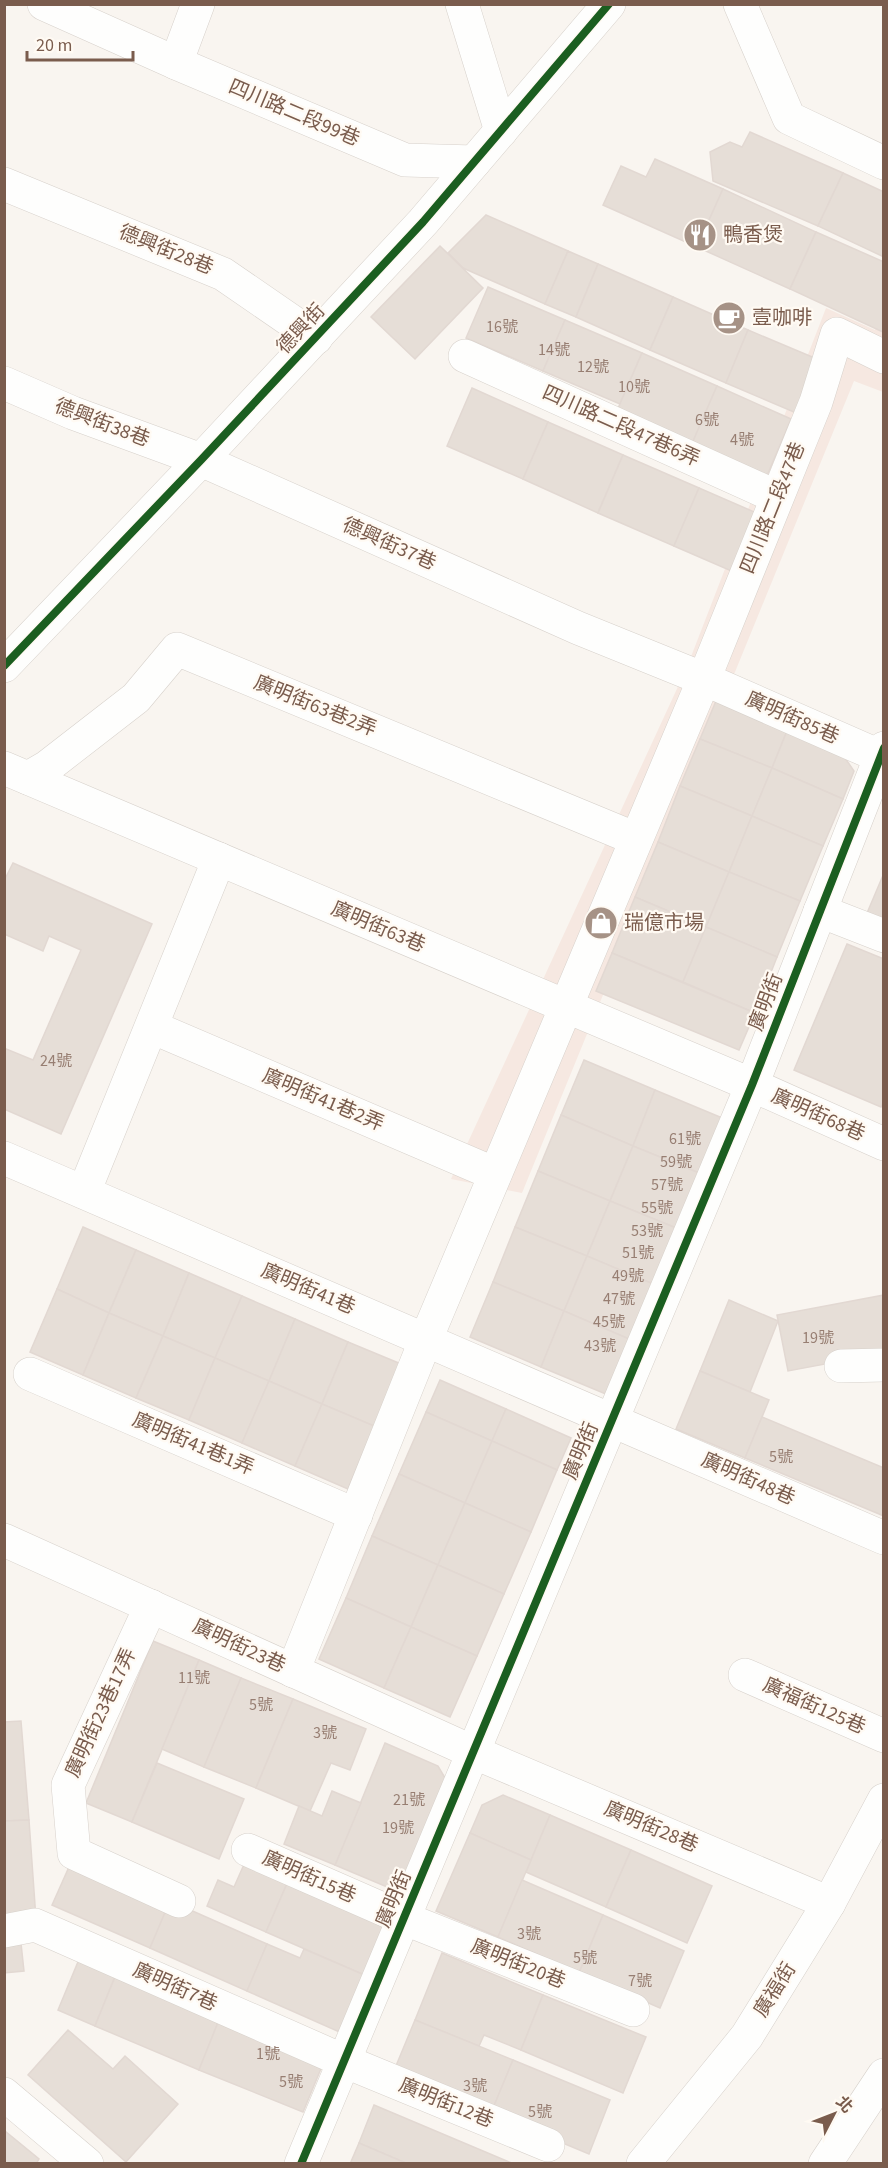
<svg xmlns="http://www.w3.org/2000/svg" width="888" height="2168" font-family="'Source Sans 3','Noto Sans TC',sans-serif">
<rect width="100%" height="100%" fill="#f9f5f0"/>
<!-- commercial -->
<polygon fill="#f6e8e1" points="826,308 875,330 883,311 883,392 854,381 522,1193 451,1179 687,667"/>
<!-- building -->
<g fill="#e6ded7" stroke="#e2d8d2" stroke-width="1.5">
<polygon points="750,132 843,173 818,226 713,181 710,152 730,142 742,147"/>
<polygon points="655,159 723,189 697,247 603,205 621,166 646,177"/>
<polygon points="843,173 884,192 884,257 818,226"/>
<polygon points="723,189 816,232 790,289 697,247"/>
<polygon points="486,215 568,251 545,304 463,268 448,253"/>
<polygon points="816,232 884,262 883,332 790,289"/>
<polygon points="440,246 483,288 415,359 371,317"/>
<polygon points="568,251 598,264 576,317 545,304"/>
<polygon points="598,264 673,297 650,350 576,317"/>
<polygon points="488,287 565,320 543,371 466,338"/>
<polygon points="673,297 748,330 726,383 650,350"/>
<polygon points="565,320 642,353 620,404 543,371"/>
<polygon points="748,330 824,362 801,415 726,383"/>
<polygon points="642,353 717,386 691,446 616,413"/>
<polygon points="717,386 791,419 766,478 691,446"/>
<polygon points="472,388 548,422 523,479 447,446"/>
<polygon points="548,422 623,455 598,513 523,479"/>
<polygon points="623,455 699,488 674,546 598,513"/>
<polygon points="699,488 775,521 750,579 674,546"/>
<polygon points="716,701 787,731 772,768 700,739"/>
<polygon points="787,731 843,755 854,771 843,799 772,768"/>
<polygon points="700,739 772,768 752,816 680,786"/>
<polygon points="772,768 843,799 823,846 752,816"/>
<polygon points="680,786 752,816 729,872 658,842"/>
<polygon points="752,816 823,846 800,901 729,872"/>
<polygon points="658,842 729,872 706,927 635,897"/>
<polygon points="13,863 152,924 61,1134 4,1109 4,1048 33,1060 81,950 49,936 43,951 4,934 4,881"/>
<polygon points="729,872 800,901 777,957 706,927"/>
<polygon points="884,873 884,920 867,913"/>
<polygon points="635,897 706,927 683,982 612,953"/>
<polygon points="706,927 777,957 755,1013 683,982"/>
<polygon points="847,944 884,959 884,1101 881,1107 794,1070"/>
<polygon points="612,953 755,1013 739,1050 596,991"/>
<polygon points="584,1060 655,1090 633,1146 561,1115"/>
<polygon points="655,1090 727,1120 704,1175 633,1146"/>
<polygon points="561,1115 633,1146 610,1201 538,1171"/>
<polygon points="633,1146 704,1175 681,1230 610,1201"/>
<polygon points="538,1171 610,1201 587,1256 515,1227"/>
<polygon points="610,1201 681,1230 658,1286 587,1256"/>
<polygon points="83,1227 136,1250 109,1313 57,1289"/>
<polygon points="515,1227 587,1256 564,1311 493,1282"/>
<polygon points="136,1250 189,1273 163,1336 109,1313"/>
<polygon points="587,1256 658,1286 636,1342 564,1311"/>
<polygon points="189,1273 242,1296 215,1358 163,1336"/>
<polygon points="493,1282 564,1311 541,1367 470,1337"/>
<polygon points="57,1289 109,1313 83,1375 30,1352"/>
<polygon points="884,1295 884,1353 788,1371 777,1315"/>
<polygon points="242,1296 295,1319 269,1381 215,1358"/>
<polygon points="729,1300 778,1321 750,1392 700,1371"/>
<polygon points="564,1311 636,1342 613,1397 541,1367"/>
<polygon points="109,1313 163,1336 136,1398 83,1375"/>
<polygon points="295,1319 348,1342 322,1404 269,1381"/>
<polygon points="163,1336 215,1358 189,1420 136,1398"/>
<polygon points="348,1342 401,1364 374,1426 322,1404"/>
<polygon points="215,1358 269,1381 242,1443 189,1420"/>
<polygon points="700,1371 769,1400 745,1458 676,1429"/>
<polygon points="440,1380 506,1409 492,1441 426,1412"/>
<polygon points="269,1381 322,1404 295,1466 242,1443"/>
<polygon points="322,1404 374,1426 348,1489 295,1466"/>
<polygon points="506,1409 571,1438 557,1470 492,1441"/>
<polygon points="426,1412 492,1441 465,1503 399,1474"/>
<polygon points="762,1417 884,1468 884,1516 745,1458"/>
<polygon points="492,1441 557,1470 531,1532 465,1503"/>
<polygon points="399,1474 465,1503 438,1565 372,1536"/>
<polygon points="465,1503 531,1532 504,1594 438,1565"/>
<polygon points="372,1536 438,1565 411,1627 346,1598"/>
<polygon points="438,1565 504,1594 477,1656 411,1627"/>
<polygon points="346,1598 411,1627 384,1688 319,1659"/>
<polygon points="411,1627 477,1656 450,1717 384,1688"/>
<polygon points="153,1641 199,1660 132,1822 86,1803"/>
<polygon points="199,1660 241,1678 204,1767 162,1749"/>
<polygon points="241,1678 293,1699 256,1788 204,1767"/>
<polygon points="293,1699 366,1729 350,1770 331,1763 310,1811 256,1788"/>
<polygon points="21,1721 29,1820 4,1821 4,1722"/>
<polygon points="385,1743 438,1766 454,1793 411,1897 335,1865"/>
<polygon points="157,1763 244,1799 219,1859 132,1822"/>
<polygon points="332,1791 361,1803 335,1865 284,1844 299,1806 322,1816"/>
<polygon points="503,1795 550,1815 531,1860 470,1833 482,1805"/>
<polygon points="550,1815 631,1850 606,1907 526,1872"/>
<polygon points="29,1820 36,1919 4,1921 4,1821"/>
<polygon points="470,1833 531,1860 498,1937 436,1911"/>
<polygon points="631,1850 712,1886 687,1943 606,1907"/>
<polygon points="73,1858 170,1901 150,1948 52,1905"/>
<polygon points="246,1860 289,1879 266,1932 207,1906 218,1880 234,1887"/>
<polygon points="289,1879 392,1924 369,1977 266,1932"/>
<polygon points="522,1880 603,1915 579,1973 498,1937"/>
<polygon points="170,1901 267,1944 247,1991 150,1948"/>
<polygon points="603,1915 684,1951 660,2008 579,1973"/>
<polygon points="20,1934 24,1971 4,1973 4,1936"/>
<polygon points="267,1944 300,1958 304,1949 369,1977 344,2034 247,1991"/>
<polygon points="442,1953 543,1995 521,2050 484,2035 479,2046 415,2020"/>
<polygon points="80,1957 117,1972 95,2026 58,2010"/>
<polygon points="117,1972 221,2015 199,2070 95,2026"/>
<polygon points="543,1995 646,2037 623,2093 521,2050"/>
<polygon points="221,2015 325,2059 303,2112 199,2070"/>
<polygon points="415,2020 513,2060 491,2113 393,2073"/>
<polygon points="68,2030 113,2069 125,2056 178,2104 126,2162 28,2075"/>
<polygon points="513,2060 610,2100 589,2154 491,2113"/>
<polygon points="374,2105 514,2164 408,2164 359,2143"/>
<polygon points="5,2131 39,2159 36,2164 4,2164"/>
<polygon points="359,2143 408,2164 350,2164"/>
</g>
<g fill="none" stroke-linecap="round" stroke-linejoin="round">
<defs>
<g id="minor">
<polyline points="44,4 176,63"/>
<polyline points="198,4 176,63 405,160 474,162"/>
<polyline points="462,4 501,131"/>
<polyline points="740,4 789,118 884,163"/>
<polyline points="4,184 223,274 316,338"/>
<polyline points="465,356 777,497"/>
<polyline points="4,383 73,413 201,460 578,628 704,679 884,758"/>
<polyline points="4,666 201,460 423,222 609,4"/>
<polyline points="4,768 752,1085 884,1144"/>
<polyline points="28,778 47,767 136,698 177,649 636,839"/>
<polyline points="820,911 884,936"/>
<polyline points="152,1027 495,1174"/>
<polyline points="4,1158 884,1538"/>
<polyline points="84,1192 219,859"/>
<polyline points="841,1366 884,1365"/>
<polyline points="30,1374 356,1515"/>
<polyline points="4,1540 473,1752 829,1903"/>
<polyline points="151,1606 68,1785 74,1853 179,1901"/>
<polyline points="293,1671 426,1339 704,679 816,402 837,334 884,357"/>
<polyline points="745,1675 884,1736"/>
<polyline points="248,1850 403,1918 633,2010"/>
<polyline points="4,1931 35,1925 344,2061 548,2145"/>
<polyline points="4,2094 87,2164"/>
<polyline points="301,2164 752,1085 884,748"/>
<polyline points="643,2164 747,2036 829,1903 884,1800"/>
<polyline points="825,2164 884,2075"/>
</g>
</defs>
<!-- minor casing -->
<use href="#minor" stroke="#d7d1cb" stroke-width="34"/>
<!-- minor -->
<use href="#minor" stroke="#fefefd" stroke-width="33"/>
<defs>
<g id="cycleway">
<polyline points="4,666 201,460 423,222 609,4"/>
<polyline points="301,2164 752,1085 884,748"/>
</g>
</defs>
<!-- cycleway casing -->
<use href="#cycleway" stroke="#fffaf3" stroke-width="11"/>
<!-- cycleway -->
<use href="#cycleway" stroke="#1b5e20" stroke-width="8"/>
</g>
<!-- icons -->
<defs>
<symbol id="restaurant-disc" viewBox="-11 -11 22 22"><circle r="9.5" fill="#a69286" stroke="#fffaf3"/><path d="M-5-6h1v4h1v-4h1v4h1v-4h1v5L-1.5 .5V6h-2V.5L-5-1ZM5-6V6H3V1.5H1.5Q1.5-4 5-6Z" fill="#fff"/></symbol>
<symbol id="cafe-disc" viewBox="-11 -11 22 22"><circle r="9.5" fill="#a69286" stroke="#fffaf3"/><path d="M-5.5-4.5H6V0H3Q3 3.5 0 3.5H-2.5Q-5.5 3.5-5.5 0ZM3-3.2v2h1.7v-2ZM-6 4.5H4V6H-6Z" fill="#fff"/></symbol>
<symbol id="shop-disc" viewBox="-11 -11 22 22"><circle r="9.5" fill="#a69286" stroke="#fffaf3"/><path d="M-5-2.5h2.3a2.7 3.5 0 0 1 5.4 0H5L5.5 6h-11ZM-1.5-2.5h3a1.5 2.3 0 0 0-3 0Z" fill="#fff"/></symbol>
</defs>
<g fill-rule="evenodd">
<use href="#restaurant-disc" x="681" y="216" width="38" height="38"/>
<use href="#cafe-disc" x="710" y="299" width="38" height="38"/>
<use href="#shop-disc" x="582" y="904" width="38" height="38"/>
</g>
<g text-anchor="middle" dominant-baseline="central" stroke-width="4.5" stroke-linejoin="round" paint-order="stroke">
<!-- number labels -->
<g font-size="16" fill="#977e72">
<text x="502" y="327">16號</text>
<text x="554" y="350">14號</text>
<text x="593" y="367">12號</text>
<text x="634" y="387">10號</text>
<text x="707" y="420">6號</text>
<text x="742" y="440">4號</text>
<text x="56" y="1061">24號</text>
<text x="685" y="1139">61號</text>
<text x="676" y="1162">59號</text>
<text x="667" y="1185">57號</text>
<text x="657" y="1208">55號</text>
<text x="647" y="1231">53號</text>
<text x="638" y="1253">51號</text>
<text x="628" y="1276">49號</text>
<text x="619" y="1299">47號</text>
<text x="609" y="1322">45號</text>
<text x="818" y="1338">19號</text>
<text x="600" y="1346">43號</text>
<text x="781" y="1457">5號</text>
<text x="194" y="1678">11號</text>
<text x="261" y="1705">5號</text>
<text x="325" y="1733">3號</text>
<text x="409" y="1800">21號</text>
<text x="398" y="1828">19號</text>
<text x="529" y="1934">3號</text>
<text x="585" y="1958">5號</text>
<text x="640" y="1981">7號</text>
<text x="268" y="2054">1號</text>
<text x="291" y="2082">5號</text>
<text x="475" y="2086">3號</text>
<text x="540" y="2112">5號</text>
</g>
<!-- street labels -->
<g font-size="20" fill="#7a5c4d" stroke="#fffaf3">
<text transform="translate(294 113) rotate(23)">四川路二段99巷</text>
<text transform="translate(166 250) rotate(22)">德興街28巷</text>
<text transform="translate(301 329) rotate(-47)">德興街</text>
<text transform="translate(102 423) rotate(21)">德興街38巷</text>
<text transform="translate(621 426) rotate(24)">四川路二段47巷6弄</text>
<text transform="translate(773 508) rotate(-68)">四川路二段47巷</text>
<text transform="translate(389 544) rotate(24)">德興街37巷</text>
<text transform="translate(315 706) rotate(22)">廣明街63巷2弄</text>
<text transform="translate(792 718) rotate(24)">廣明街85巷</text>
<text transform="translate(378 927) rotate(23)">廣明街63巷</text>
<text transform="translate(766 1002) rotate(-69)">廣明街</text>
<text transform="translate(323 1100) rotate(23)">廣明街41巷2弄</text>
<text transform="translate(818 1115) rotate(24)">廣明街68巷</text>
<text transform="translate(308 1289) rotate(23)">廣明街41巷</text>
<text transform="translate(193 1444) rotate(23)">廣明街41巷1弄</text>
<text transform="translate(581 1451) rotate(-67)">廣明街</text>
<text transform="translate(748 1479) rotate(24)">廣明街48巷</text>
<text transform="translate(239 1646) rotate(25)">廣明街23巷</text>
<text transform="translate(814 1706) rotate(24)">廣福街125巷</text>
<text transform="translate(101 1713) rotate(-65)">廣明街23巷17弄</text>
<text transform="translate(651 1827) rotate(23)">廣明街28巷</text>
<text transform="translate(309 1877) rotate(24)">廣明街15巷</text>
<text transform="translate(394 1899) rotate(-67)">廣明街</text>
<text transform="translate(518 1964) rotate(22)">廣明街20巷</text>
<text transform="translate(175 1987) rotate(24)">廣明街7巷</text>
<text transform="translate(775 1990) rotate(-58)">廣福街</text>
<text transform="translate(446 2103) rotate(22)">廣明街12巷</text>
</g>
<!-- poi labels -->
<g font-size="20" fill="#7a5c4d" stroke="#fffaf3" text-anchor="start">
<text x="723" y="235">鴨香煲</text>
<text x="752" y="318">壹咖啡</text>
<text x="624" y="923">瑞億市場</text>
</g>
</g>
<!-- border -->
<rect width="888" height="2168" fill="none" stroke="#7a5c4d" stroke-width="12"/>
<!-- north arrow -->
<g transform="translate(834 2114) rotate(48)" stroke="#fffaf3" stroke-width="4.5" paint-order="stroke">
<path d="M0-4.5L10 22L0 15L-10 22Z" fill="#7a5c4d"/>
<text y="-9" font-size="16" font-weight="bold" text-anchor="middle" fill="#7a5c4d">北</text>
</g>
<!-- scale -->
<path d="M27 51v9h106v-9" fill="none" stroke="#7a5c4d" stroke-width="3"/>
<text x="36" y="51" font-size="18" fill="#7a5c4d" stroke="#fffaf3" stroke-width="4.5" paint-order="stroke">20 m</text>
</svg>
